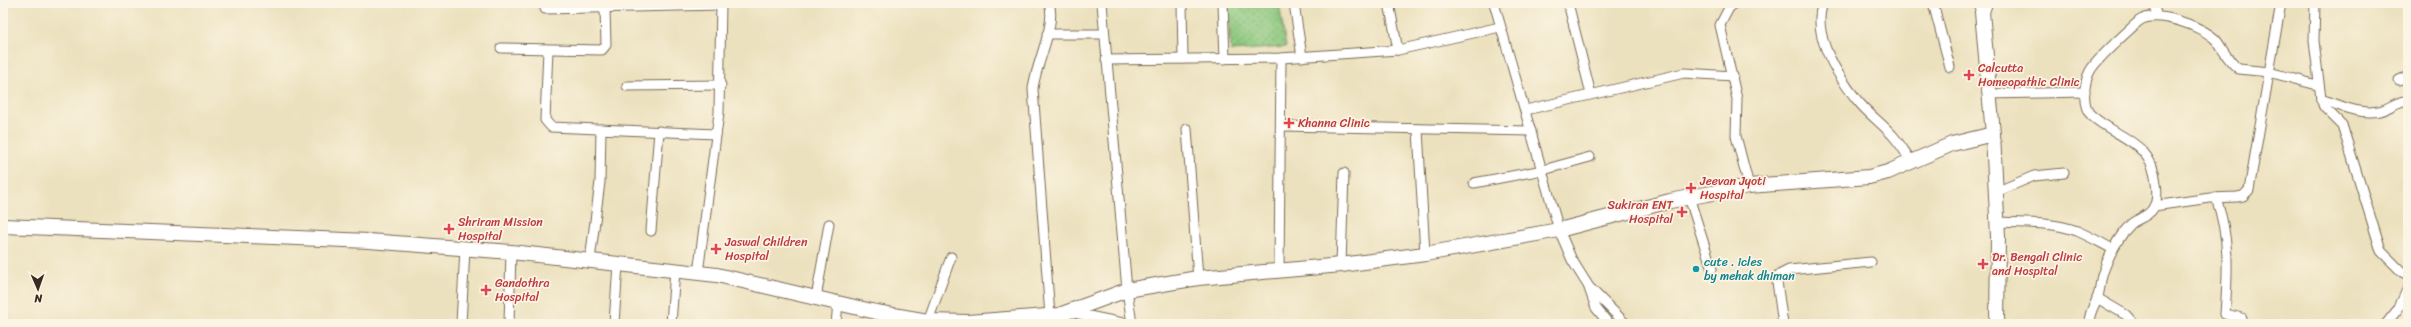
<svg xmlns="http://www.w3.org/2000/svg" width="2411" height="327" font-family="Sriracha,sans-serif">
<defs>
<pattern id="park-dots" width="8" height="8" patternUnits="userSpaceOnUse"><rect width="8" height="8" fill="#8ac77d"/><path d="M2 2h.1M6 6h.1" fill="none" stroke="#72a266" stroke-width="1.8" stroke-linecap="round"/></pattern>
</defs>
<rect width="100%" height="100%" fill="#fcf5e5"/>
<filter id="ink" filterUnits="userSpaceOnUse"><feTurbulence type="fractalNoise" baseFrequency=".025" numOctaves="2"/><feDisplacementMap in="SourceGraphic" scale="8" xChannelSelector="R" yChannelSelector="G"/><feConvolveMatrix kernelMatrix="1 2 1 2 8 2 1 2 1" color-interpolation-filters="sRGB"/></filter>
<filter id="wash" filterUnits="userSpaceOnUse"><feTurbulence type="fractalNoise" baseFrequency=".012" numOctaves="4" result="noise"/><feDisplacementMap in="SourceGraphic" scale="16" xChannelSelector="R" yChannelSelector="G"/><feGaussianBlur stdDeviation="0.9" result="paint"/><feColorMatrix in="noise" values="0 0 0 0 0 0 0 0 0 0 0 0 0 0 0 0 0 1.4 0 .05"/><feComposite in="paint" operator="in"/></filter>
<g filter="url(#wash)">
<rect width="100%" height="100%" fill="#ece1be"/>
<!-- park -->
<polygon fill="url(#park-dots)" stroke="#62784e" points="1228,3 1279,3 1286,47 1231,51"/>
</g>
<g filter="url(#ink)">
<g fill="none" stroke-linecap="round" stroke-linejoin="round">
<defs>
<g id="street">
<path d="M1049,3c8,22 -14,62 -16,86l17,227"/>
<polyline points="1102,3 1127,290 1132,324"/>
<polyline points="1182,3 1183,59"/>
<polyline points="1223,3 1225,59"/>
<polyline points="1294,3 1302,57"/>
<polyline points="1389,3 1398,50"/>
<polyline points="1494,3 1559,230 1572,260 1589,287 1626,324"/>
<polyline points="1568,3 1591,94"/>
<polyline points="1735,3 1729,8 1720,25 1737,99 1736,136 1749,186"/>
<path d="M1823,3c-12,32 15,73 34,97 11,14 26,24 37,37 7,8 12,17 18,25"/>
<polyline points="1933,3 1950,67"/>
<polyline points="2154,3 2156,15"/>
<path d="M2315,3l-1,38 7,58c17,6 39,16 58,12 10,-2 18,-10 29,-11"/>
<polyline points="545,9 721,5"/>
<polyline points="1047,34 1103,34"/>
<polyline points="501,48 602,50 606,45 605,8"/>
<polyline points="548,50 545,120 551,127 716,134"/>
<polyline points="1106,60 1281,58 1398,50 1500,27"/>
<polyline points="2399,80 2408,76"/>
<polyline points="627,86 721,85"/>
<polyline points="1988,94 2085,92"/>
<polyline points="2321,99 2324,107 2342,125 2381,251 2402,272 2408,275"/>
<polyline points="1526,110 1684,73 1733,76"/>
<polyline points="1282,126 1531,131"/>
<polyline points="1187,129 1198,278"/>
<polyline points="1418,130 1425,254"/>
<polyline points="1474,183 1543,170 1590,157"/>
<polyline points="1996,192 2034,176 2064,173"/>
<polyline points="1689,197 1712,269"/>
<path d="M2216,198c14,40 12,74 9,116l17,4 -2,6"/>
<polyline points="2154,206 2210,198 2237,197 2243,196 2249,190 2281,3"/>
<path d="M1997,222c27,1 55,0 80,9 12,5 24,12 36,18"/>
<polyline points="651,231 659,131"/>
<polyline points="590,260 600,182 601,129"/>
<polyline points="1341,265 1344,173"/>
<polyline points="1279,271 1281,58"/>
<polyline points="698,273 719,113 721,3"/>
<polyline points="1589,288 1596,308 1609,324"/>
<polyline points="816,298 829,224"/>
<polyline points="2097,298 2126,315 2134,324"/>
<polyline points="1069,312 1128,324"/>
<polyline points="928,321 951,257"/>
<polyline points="461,324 465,249"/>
<polyline points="509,324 511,252"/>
<polyline points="614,324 618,264"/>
<polyline points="671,324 675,270"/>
<polyline points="836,324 838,303"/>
<polyline points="1783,324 1777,282 1777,276 1789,270 1871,262"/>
<path d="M2089,324c0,-11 4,-16 8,-25 3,-7 3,-16 5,-24 6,-17 15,-37 28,-50 7,-7 18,-7 24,-18 3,-6 3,-17 2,-24 -4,-42 -39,-45 -64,-67 -11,-9 -8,-34 -2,-45 7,-13 37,-39 49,-50 17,-12 63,5 77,19 7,9 13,23 23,29l30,3 48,13"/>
<polyline points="2386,324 2398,309 2408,288"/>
</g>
<g id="primary">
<polyline points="1993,134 1998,237 1997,324"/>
<polyline points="3,226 369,241 511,252 717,275 876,312 928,321 968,322 1059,315 1127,290 1198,278 1341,265 1425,254 1559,230 1670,201 1749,186 1869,177 1888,172 1952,144 1993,134 1982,12 1985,3"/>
</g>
</defs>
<!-- street casing -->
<use href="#street" stroke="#796a56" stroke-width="11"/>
<!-- primary casing -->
<use href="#primary" stroke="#796a56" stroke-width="16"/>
<!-- street -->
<use href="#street" stroke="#fff" stroke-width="9"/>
<!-- primary -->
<use href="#primary" stroke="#fff" stroke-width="14"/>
</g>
</g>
<!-- markers -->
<g fill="#e0444e" stroke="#fcf5e5" stroke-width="1.5">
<path d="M1967 69h4v4h4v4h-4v4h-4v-4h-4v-4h4z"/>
<path d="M1287 117h4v4h4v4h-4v4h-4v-4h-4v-4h4z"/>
<path d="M1689 182h4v4h4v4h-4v4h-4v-4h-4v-4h4z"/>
<path d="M1680 206h4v4h4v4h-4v4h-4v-4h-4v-4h4z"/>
<path d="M447 223h4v4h4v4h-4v4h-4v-4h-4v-4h4z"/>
<path d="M714 243h4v4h4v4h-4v4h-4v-4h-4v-4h4z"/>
<path d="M1981 258h4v4h4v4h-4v4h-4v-4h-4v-4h4z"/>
<path d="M484 284h4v4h4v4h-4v4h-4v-4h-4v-4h4z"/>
</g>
<circle fill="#0f9aa8" stroke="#fcf5e5" stroke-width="1.5" cx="1696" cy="269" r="4"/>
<g text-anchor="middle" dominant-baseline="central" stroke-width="3.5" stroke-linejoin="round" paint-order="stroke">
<!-- health labels -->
<g font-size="12" fill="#be3a42" stroke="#fcf5e5" text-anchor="start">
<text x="1978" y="68">Calcutta<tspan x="1978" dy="14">Homeopathic Clinic</tspan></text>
<text x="1298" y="123">Khanna Clinic</text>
<text x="1700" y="181">Jeevan Jyoti<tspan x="1700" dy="14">Hospital</tspan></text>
<text x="1673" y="205" text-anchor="end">Sukiran ENT<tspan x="1673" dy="14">Hospital</tspan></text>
<text x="458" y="222">Shriram Mission<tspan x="458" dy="14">Hospital</tspan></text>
<text x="725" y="242">Jaswal Children<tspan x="725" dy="14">Hospital</tspan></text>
<text x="1992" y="257">Dr. Bengali Clinic<tspan x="1992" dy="14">and Hospital</tspan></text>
<text x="495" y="283">Gandothra<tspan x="495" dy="14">Hospital</tspan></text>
</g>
<!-- culture labels -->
<g font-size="12" fill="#0d838f" stroke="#fcf5e5" text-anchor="start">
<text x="1704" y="262">cute . icles<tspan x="1704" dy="14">by mehak dhiman</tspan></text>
</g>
</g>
<!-- margin -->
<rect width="2411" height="327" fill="none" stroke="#fcf5e5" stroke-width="16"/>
<!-- north arrow -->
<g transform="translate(38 289) rotate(178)" stroke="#fcf5e5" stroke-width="3" paint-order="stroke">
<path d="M0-3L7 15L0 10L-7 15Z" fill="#3b2a1e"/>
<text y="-6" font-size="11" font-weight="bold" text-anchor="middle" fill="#3b2a1e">N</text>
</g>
</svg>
